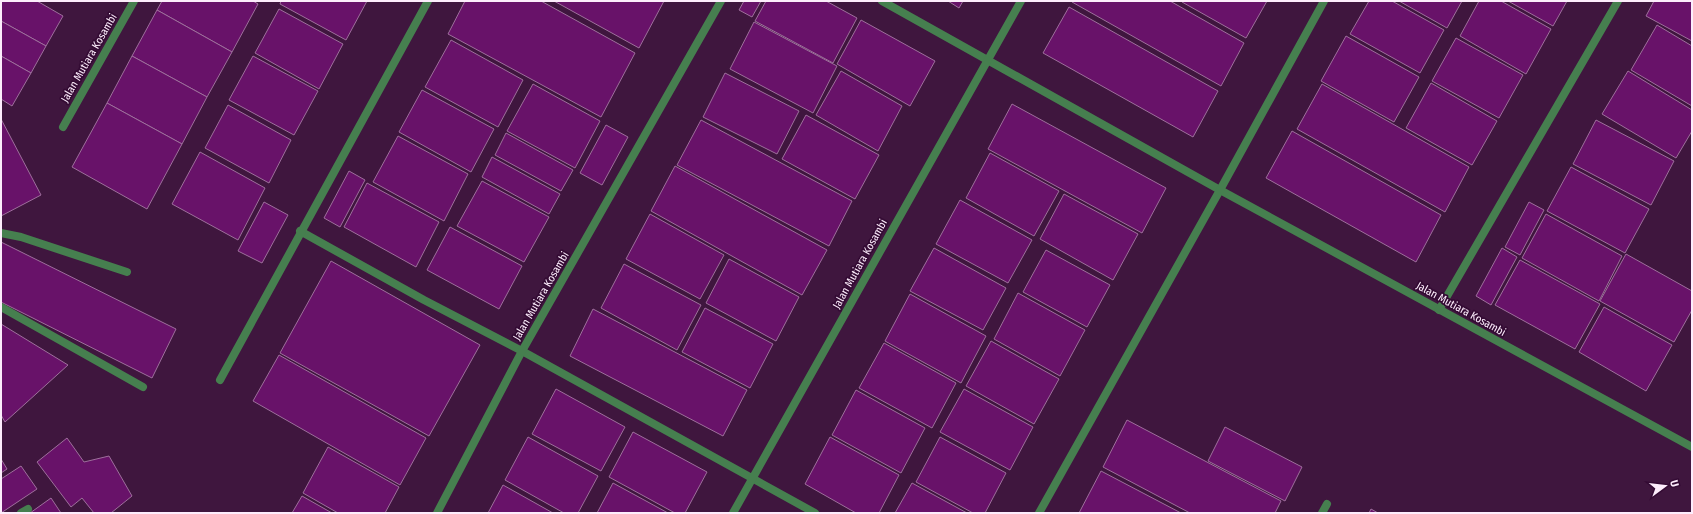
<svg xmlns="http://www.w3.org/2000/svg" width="1693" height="514" font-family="'Fira Sans Condensed',sans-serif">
<rect width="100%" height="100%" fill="#3f163e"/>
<!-- building -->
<g fill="#681269" stroke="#9e6f9c">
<polygon points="1,1 37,1 63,16 46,46 1,21"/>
<polygon points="162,1 253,1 258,4 232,52 157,10"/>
<polygon points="281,1 367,1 346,40 280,4"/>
<polygon points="465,1 541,1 635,53 601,117 448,34"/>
<polygon points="554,1 664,1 639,48"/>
<polygon points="744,1 761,1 752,17 739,10"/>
<polygon points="766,1 826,1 857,18 833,63 755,21"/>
<polygon points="948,1 963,1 959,8"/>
<polygon points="1073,1 1170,1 1244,43 1221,86 1072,2"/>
<polygon points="1183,1 1267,1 1246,38 1182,2"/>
<polygon points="1369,1 1392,1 1444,30 1420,73 1350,34"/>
<polygon points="1399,1 1462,1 1447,28"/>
<polygon points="1479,1 1501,1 1551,29 1526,74 1460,36"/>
<polygon points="1508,1 1567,1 1553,26"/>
<polygon points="1654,1 1692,1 1692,41 1646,16"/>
<polygon points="1069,7 1218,91 1193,137 1043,53"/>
<polygon points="279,9 343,44 319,89 255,53"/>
<polygon points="157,10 232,52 207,97 132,56"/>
<polygon points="861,20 935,61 910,106 837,64"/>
<polygon points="1,21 46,46 31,73 1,56"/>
<polygon points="754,22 837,66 813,113 730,69"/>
<polygon points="1657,25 1692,46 1692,106 1631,70"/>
<polygon points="1346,36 1419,77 1394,122 1321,81"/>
<polygon points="1456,38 1523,75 1499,118 1432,81"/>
<polygon points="451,40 523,80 498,127 425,87"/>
<polygon points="1,56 31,73 12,106 1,99"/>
<polygon points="132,56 207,97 182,144 107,103"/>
<polygon points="253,56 318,91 294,135 229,100"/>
<polygon points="841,71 902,106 878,151 816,115"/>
<polygon points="1628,71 1692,110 1692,131 1676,158 1602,114"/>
<polygon points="725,73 799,111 777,154 703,117"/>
<polygon points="1431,83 1497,121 1472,165 1406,128"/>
<polygon points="533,84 600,121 575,168 507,131"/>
<polygon points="1322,84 1469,167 1445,212 1297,129"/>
<polygon points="422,90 494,129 471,172 399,132"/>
<polygon points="107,103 182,144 147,209 72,167"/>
<polygon points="1012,104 1166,188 1142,233 988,149"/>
<polygon points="228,105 291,140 269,183 205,148"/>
<polygon points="806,115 879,155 855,199 782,159"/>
<polygon points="1,119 41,195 1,216"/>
<polygon points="701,120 852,201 829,246 677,165"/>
<polygon points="1596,120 1674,161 1651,205 1573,164"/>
<polygon points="606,125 628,137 602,185 580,173"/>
<polygon points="1292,131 1441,215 1416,262 1266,178"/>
<polygon points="506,133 573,170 561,191 495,155"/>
<polygon points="398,136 468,174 444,221 373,182"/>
<polygon points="200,152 265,188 238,240 172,204"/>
<polygon points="990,153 1059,191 1034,236 966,198"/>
<polygon points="492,157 560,194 549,214 482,177"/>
<polygon points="675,166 827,250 802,295 651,211"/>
<polygon points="1571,167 1649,209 1625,253 1547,211"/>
<polygon points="349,171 365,180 340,227 324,218"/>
<polygon points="482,181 549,217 524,262 457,226"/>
<polygon points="367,183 439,222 416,267 344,227"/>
<polygon points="1064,194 1138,234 1113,280 1040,239"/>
<polygon points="960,200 1032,240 1008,283 936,244"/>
<polygon points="264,202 288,215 262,263 238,251"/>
<polygon points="1529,202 1544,210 1520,255 1505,247"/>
<polygon points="650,214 724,255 700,299 626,259"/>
<polygon points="1546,214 1622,256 1599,301 1522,258"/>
<polygon points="450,227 522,266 499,309 427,270"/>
<polygon points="1,242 176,329 152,378 1,302"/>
<polygon points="934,248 1006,288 983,330 910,291"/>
<polygon points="1502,248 1517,257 1491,305 1476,296"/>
<polygon points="1046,250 1110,285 1087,327 1023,292"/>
<polygon points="1626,254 1692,291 1692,310 1674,342 1600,301"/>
<polygon points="729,259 799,297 776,341 706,303"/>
<polygon points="1520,260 1600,304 1575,349 1495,305"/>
<polygon points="331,261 480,345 429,436 280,353"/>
<polygon points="624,264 701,305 677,350 601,308"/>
<polygon points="1018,293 1085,330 1060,376 994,339"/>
<polygon points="910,294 986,336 961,383 885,341"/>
<polygon points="1604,307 1672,345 1646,391 1579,352"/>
<polygon points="705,308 773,344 750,388 682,352"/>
<polygon points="593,309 747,390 723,436 570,356"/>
<polygon points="1,324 68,365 5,422 1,415"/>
<polygon points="991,341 1059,379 1034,424 966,386"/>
<polygon points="884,343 956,383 932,428 859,388"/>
<polygon points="279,355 426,438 400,485 253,401"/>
<polygon points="556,389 625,427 601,471 532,434"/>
<polygon points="964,389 1033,427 1010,470 940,432"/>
<polygon points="856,390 925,428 901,473 832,435"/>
<polygon points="1127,420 1281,501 1275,513 1190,513 1103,467"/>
<polygon points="1225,427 1302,467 1285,501 1208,461"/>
<polygon points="633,432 707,472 685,513 675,513 609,477"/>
<polygon points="528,437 598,476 578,513 564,513 505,480"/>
<polygon points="830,437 899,475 879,513 856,513 805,484"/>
<polygon points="940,437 1006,473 985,513 973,513 916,482"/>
<polygon points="67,438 84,462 109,456 132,496 111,513 94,513 82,498 71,507 37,462"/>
<polygon points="328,447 399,487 385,513 338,513 303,493"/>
<polygon points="1,459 7,469 1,473"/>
<polygon points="21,466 37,489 1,513 1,479"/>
<polygon points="1101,471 1181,513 1079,513"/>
<polygon points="613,483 668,513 597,513"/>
<polygon points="912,483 967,513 895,513"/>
<polygon points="503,485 553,513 488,513"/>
<polygon points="302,496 332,513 292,513"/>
<polygon points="51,498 61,513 30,513"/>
<polygon points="1371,509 1378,513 1369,513"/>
</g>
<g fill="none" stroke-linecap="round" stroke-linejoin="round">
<!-- service -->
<g stroke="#467f4f" stroke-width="8">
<polyline points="882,1 1220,190 1692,447"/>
<polyline points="63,127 134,1"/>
<polyline points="300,231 424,300 522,351 815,513"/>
<polyline points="1,233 21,237 127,272"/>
<polyline points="1,307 143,387"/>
<polyline points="1439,310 1618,1"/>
<polyline points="220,380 428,1"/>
<polyline points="21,513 28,509"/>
<polyline points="437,513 522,351 721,1"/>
<polyline points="733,513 1021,1"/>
<polyline points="1039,513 1220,190 1324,1"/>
<polyline points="1322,513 1327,504"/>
</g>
</g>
<g text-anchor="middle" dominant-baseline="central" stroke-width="3.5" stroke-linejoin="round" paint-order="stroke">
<!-- street labels -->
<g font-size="11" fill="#fdedfc" stroke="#340b34">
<text transform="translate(89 58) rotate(-60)">Jalan Mutiara Kosambi</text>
<text transform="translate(860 264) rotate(-61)">Jalan Mutiara Kosambi</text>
<text transform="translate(541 296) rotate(-60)">Jalan Mutiara Kosambi</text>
<text transform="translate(1461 309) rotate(29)">Jalan Mutiara Kosambi</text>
</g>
</g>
<!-- border -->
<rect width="1693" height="514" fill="none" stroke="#fdedfc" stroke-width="4"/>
<!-- north arrow -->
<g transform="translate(1665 486) rotate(75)" stroke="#340b34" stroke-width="3" paint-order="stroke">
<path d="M0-3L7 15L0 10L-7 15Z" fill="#fdedfc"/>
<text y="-6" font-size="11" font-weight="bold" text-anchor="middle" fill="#fdedfc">U</text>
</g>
</svg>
